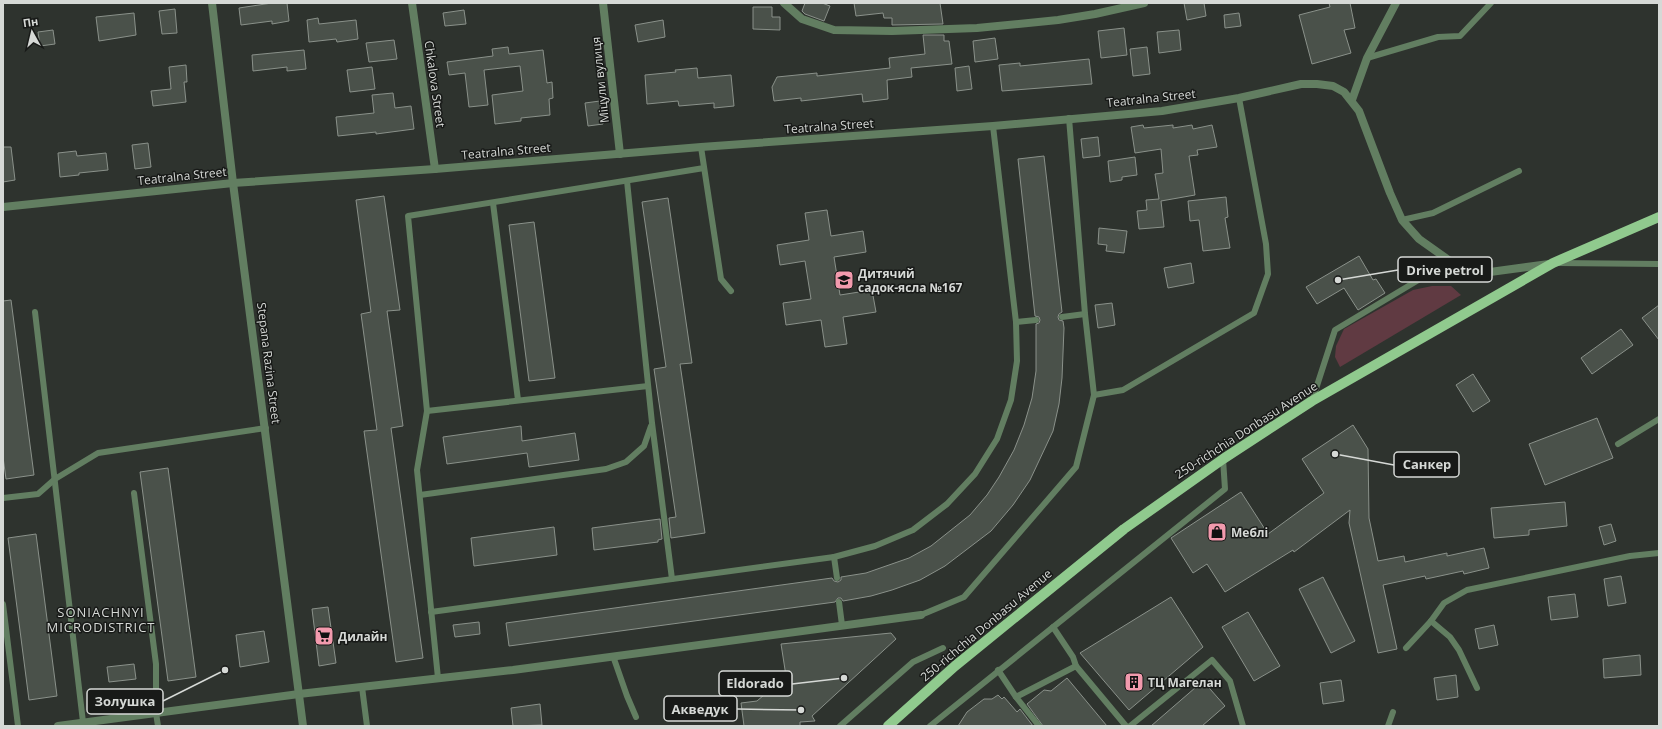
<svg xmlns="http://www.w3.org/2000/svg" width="1662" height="729" font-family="'Open Sans',sans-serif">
<rect width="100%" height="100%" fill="#2e332e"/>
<!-- green -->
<polygon fill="#603a42" points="1432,286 1451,286 1461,295 1340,367 1335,357 1336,346 1344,329 1413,290"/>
<!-- building -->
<g fill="#4a514a" stroke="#8a918a">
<polygon points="272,3 287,3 289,21 272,24 272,21 241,25 239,8"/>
<polygon points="805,3 822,3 830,6 824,21 805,14 802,11"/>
<polygon points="854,3 940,3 943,24 892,25 892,18 884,18 883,13 856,16"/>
<polygon points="1184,3 1204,3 1206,16 1187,20"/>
<polygon points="1329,3 1350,3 1355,28 1344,30 1351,53 1312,64 1299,15 1330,7"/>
<polygon points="753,7 772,7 772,17 780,17 780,30 753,29"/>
<polygon points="175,9 177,33 162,34 159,11"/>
<polygon points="464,10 466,24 445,26 443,13"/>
<polygon points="134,13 136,35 99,41 96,17"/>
<polygon points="1239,13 1241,26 1225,28 1224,15"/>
<polygon points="318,18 319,24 356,20 358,39 337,42 336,39 309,42 307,20"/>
<polygon points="663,20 665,37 638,42 635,25"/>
<polygon points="1124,28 1127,55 1101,58 1098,31"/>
<polygon points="53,30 55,44 40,46 38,32"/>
<polygon points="1179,30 1181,50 1159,53 1157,32"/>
<polygon points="923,35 944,35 944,41 949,41 952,64 911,68 912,77 887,80 888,99 863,102 862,94 801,101 801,98 774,101 772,87 777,77 817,73 817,76 890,68 889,58 925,54"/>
<polygon points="995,38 998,59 975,62 973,41"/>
<polygon points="394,40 397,59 369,62 366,43"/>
<polygon points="508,47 509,54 543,50 547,83 552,82 553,98 549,99 550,115 521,118 521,121 495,124 492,95 523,91 520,66 484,70 488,105 469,107 465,73 449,75 447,62 493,56 492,49"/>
<polygon points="1147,47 1150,74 1133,76 1130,49"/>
<polygon points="304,50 306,69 287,71 287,67 253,71 252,55"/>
<polygon points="1089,59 1092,84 1002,91 999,65 1020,63 1020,66"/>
<polygon points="186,65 187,82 184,82 186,102 153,106 151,91 171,89 169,67"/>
<polygon points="969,66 972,89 957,91 955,68"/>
<polygon points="372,67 375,89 350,92 347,70"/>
<polygon points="697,68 698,78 731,75 734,106 714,108 714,103 679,106 678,101 647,104 645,75 676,72 675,70"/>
<polygon points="393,93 395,108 411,106 414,129 376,134 376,132 338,136 336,117 374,113 372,95"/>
<polygon points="600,101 603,124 588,126 585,103"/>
<polygon points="1143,125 1144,128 1173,125 1173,128 1192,125 1193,129 1212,125 1217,147 1197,150 1198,155 1189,156 1195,195 1161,201 1164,227 1139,229 1137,211 1147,210 1146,200 1159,199 1155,174 1163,173 1161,149 1135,153 1131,127"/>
<polygon points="1098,137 1100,156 1083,158 1081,139"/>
<polygon points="148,143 151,167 135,169 132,145"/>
<polygon points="3,147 11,147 15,180 3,182"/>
<polygon points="76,151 77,156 106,153 108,170 79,173 79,175 60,177 58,153"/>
<polygon points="1044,156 1062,312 1059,314 1058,317 1059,320 1063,321 1064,328 1062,378 1059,404 1053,431 1030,480 1013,505 991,531 945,566 920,580 892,590 871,596 843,601 841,598 838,598 835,602 509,646 506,623 832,578 834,581 838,582 841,580 841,577 866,573 909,558 931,546 970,515 987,495 999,477 1014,450 1024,425 1032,398 1036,371 1036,324 1039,323 1040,320 1039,317 1035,316 1018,159"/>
<polygon points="1135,157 1137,175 1122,177 1122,180 1110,182 1108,161"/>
<polygon points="384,196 400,310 387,311 403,426 391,428 423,658 396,662 364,431 377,430 361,314 371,312 356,200"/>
<polygon points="1226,197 1228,217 1225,218 1230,248 1203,251 1199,220 1190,221 1188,201"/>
<polygon points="668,198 692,363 680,364 705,533 671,538 669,518 676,517 654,369 666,367 642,202"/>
<polygon points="827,210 831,236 863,231 866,252 834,257 840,295 872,290 876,312 843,317 847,344 825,347 821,320 786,325 783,303 811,299 805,261 780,265 777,245 809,240 805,213"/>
<polygon points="534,222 555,378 529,381 509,225"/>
<polygon points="1099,228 1127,231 1124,253 1106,251 1107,245 1098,244"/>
<polygon points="1359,256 1373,280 1376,279 1385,293 1358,310 1344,288 1317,304 1306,287"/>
<polygon points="1191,263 1194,283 1168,288 1164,268"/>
<polygon points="11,300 34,475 6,479 3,457 3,301"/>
<polygon points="1112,303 1115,325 1098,328 1095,305"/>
<polygon points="1659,305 1659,340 1642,318"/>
<polygon points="1621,329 1633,345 1592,374 1581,358"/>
<polygon points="1473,374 1490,401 1473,412 1456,385"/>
<polygon points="1597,418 1613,458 1545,485 1529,444"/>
<polygon points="1353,425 1368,449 1369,518 1378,561 1404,556 1405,562 1447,553 1447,556 1484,548 1489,568 1464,574 1463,571 1426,579 1425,576 1383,585 1397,649 1378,653 1349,523 1350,510 1294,552 1293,550 1225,592 1207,564 1193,573 1171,538 1241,492 1268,534 1324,493 1302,459"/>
<polygon points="521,426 522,441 575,433 579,460 529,467 527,453 447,464 443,437"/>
<polygon points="168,468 196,677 168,681 140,472"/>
<polygon points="1565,502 1567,526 1529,530 1529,535 1494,538 1491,508"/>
<polygon points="660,519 662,539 658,540 658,542 594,550 592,528"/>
<polygon points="1611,524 1616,541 1604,545 1599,527"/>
<polygon points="554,527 557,555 474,566 471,538"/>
<polygon points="36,534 57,696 29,700 8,538"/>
<polygon points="1621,576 1626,603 1608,606 1604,579"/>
<polygon points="1323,577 1355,641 1331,653 1299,589"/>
<polygon points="1575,594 1578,617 1551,620 1548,597"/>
<polygon points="1171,597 1203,647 1129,710 1080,653"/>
<polygon points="328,607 336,663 319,666 312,609"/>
<polygon points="1248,612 1280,666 1254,681 1222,627"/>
<polygon points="479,622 480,634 455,637 453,625"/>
<polygon points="1494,625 1498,645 1479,649 1475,629"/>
<polygon points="264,631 269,662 240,667 236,635"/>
<polygon points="891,633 896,639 812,716 815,721 800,722 800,726 744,726 741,703 757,701 786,676 781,644"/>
<polygon points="1640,655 1641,675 1604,678 1603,659"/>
<polygon points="134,664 136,679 109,682 107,667"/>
<polygon points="1456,675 1458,697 1437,700 1434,678"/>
<polygon points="1067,678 1107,726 1043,726 1027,704 1044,690 1051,691"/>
<polygon points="1341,680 1344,701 1323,704 1320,683"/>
<polygon points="1203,681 1225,706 1202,726 1151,726"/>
<polygon points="998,695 1002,699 1004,697 1017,712 1020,709 1033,726 958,726 967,712 984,699 992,699"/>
<polygon points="540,704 542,725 513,726 511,708"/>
</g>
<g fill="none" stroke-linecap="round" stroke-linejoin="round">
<!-- service -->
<g stroke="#627e61" stroke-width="6">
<polyline points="1367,58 1438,37 1460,36 1491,3"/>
<polyline points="701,147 721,279 731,291"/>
<polyline points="627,181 652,423 672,579"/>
<polyline points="493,203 518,400"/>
<polyline points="1402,220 1433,213 1519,171"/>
<polyline points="1557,263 1659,264"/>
<polyline points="35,312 83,722"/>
<polyline points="1062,317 1085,314"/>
<polyline points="1016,322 1036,320"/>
<polyline points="1094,395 1123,390 1254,313 1268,274 1266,244 1239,98"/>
<polyline points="1312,401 1335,330 1450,261"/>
<polyline points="427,411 648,386"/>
<polyline points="1618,444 1659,419"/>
<polyline points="134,493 156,664 156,713 158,726"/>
<polyline points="420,495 606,469 626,462 644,446 651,426"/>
<polyline points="3,498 38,494 55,479 98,453 266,428"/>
<polyline points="834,557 837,578"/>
<polyline points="839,602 842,625"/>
<polyline points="3,604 18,726"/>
<polyline points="431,612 834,557 875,546 913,530 947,504 975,474 997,439 1011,400 1017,361 1016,322 993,126"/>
<polyline points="921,615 964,597 1076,467 1094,395 1085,314 1069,118"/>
<polyline points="1431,621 1450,637 1459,650 1477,688"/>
<polyline points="1053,627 1073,657 1076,666"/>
<polyline points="1406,648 1431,621 1444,603 1467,590 1630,556 1659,553"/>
<polyline points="613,656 627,696 636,717"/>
<polyline points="998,670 1016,697"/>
<polyline points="438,678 417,470 427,411 408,216 704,168"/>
<polyline points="362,687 367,726"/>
<polyline points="840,726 913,662 943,648"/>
<polyline points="930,726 1225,489 1223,459"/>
<polyline points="1039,726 1016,697 1076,666 1126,726"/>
<polyline points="1130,726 1212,660 1230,681 1243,726"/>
<polyline points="1388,726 1393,712"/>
</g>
<!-- minor -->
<g stroke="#627e61" stroke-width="8">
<polyline points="212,3 233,183"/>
<polyline points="412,3 435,169"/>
<polyline points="603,3 620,154"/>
<polyline points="784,3 802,19 834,30 892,31 977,28 1058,20 1095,14 1144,3"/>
<polyline points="1352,100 1367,58 1396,3"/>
<polyline points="58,726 299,694 513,670 921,615"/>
</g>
<!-- tertiary -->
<g stroke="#627e61" stroke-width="8">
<polyline points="233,183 303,726"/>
<polyline points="3,207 233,183 435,169 701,147 993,126 1162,111 1239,98 1301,84 1317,84 1333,86 1344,92 1359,111 1390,193 1402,220 1419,239 1450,261 1490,272 1549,264"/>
</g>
<!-- primary -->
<polyline stroke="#90ca8e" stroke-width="10" points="888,726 955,666 1124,529 1223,459 1312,401 1553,263 1659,217"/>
</g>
<!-- icons -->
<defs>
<symbol id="school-square" viewBox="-11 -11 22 22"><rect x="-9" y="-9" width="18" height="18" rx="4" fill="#f29aad" stroke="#181a18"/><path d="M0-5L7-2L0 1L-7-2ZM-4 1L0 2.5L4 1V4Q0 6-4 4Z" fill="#111"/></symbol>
<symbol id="shop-square" viewBox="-11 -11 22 22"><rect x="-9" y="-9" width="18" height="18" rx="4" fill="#f29aad" stroke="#181a18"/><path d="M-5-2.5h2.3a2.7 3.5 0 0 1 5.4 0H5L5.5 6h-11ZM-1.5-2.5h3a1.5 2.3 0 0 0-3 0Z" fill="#111"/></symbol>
<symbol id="supermarket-square" viewBox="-11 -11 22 22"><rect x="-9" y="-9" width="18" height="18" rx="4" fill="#f29aad" stroke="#181a18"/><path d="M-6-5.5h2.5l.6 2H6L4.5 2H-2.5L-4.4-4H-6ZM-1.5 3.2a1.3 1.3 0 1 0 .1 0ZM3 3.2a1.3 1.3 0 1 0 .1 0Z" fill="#111"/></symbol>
<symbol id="building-square" viewBox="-11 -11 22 22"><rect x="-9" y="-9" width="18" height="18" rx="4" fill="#f29aad" stroke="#181a18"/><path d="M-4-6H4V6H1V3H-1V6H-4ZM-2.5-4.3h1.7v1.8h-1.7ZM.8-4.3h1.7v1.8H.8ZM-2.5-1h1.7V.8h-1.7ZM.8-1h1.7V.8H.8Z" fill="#111"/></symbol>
</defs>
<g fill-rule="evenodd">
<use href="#school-square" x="833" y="269" width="22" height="22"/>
<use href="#shop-square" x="1206" y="521" width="22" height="22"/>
<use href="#supermarket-square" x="313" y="625" width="22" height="22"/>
<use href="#building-square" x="1123" y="671" width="22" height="22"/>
</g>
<g text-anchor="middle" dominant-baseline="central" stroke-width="3" stroke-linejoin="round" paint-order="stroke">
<!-- street labels -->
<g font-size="12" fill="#d6d9d6" stroke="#181a18">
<text transform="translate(600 80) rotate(-96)">Міцули вулиця</text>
<text transform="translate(435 84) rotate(82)">Chkalova Street</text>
<text transform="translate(1151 98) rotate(-6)">Teatralna Street</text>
<text transform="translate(829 126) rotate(-4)">Teatralna Street</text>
<text transform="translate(506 151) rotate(-5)">Teatralna Street</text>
<text transform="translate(182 176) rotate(-6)">Teatralna Street</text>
<text transform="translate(269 363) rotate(83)">Stepana Razina Street</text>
<text transform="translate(1246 430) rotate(-33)">250-richchia Donbasu Avenue</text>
<text transform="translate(986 625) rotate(-40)">250-richchia Donbasu Avenue</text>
</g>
<!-- poi labels -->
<g font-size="12" font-weight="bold" fill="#d6d9d6" stroke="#181a18" text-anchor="start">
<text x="858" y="273">Дитячий<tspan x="858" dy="14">садок-ясла №167</tspan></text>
<text x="1231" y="532">Меблі</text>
<text x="338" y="636">Дилайн</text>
<text x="1148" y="682">ТЦ Магелан</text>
</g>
<!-- neighbourhood labels -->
<g font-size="13" letter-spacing="1" fill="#d6d9d6" stroke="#181a18">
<text x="101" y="612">SONIACHNYI<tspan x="101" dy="15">MICRODISTRICT</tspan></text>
</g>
</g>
<!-- callouts -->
<path fill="none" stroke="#d6d9d6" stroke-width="1.5" d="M1338 280L1398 270M1335 454L1394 465M844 678L792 684M225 670L163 701M801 710L737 709"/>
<g fill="#d6d9d6" stroke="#181a18" stroke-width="1.5">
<circle cx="1338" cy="280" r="4"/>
<circle cx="1335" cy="454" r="4"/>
<circle cx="844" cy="678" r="4"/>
<circle cx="225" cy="670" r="4"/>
<circle cx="801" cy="710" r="4"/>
</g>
<g fill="#181a18" stroke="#d6d9d6" stroke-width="1.5">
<rect x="1398" y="257" width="94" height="25" rx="4"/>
<rect x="1394" y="452" width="65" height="25" rx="4"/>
<rect x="719" y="671" width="73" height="25" rx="4"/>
<rect x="87" y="689" width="76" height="25" rx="4"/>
<rect x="664" y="696" width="73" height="25" rx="4"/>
</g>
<g font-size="13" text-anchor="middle" font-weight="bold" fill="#d6d9d6">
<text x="1445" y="275">Drive petrol</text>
<text x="1427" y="469">Санкер</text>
<text x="755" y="688">Eldorado</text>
<text x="125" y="706">Золушка</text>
<text x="700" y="714">Акведук</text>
</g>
<!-- border -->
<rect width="1662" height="729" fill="none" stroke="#d6d9d6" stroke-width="8"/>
<!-- north arrow -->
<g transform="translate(32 32) rotate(352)" stroke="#181a18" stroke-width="3" paint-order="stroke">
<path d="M0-3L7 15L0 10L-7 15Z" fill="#d6d9d6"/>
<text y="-6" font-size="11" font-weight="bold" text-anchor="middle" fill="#d6d9d6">Пн</text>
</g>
</svg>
